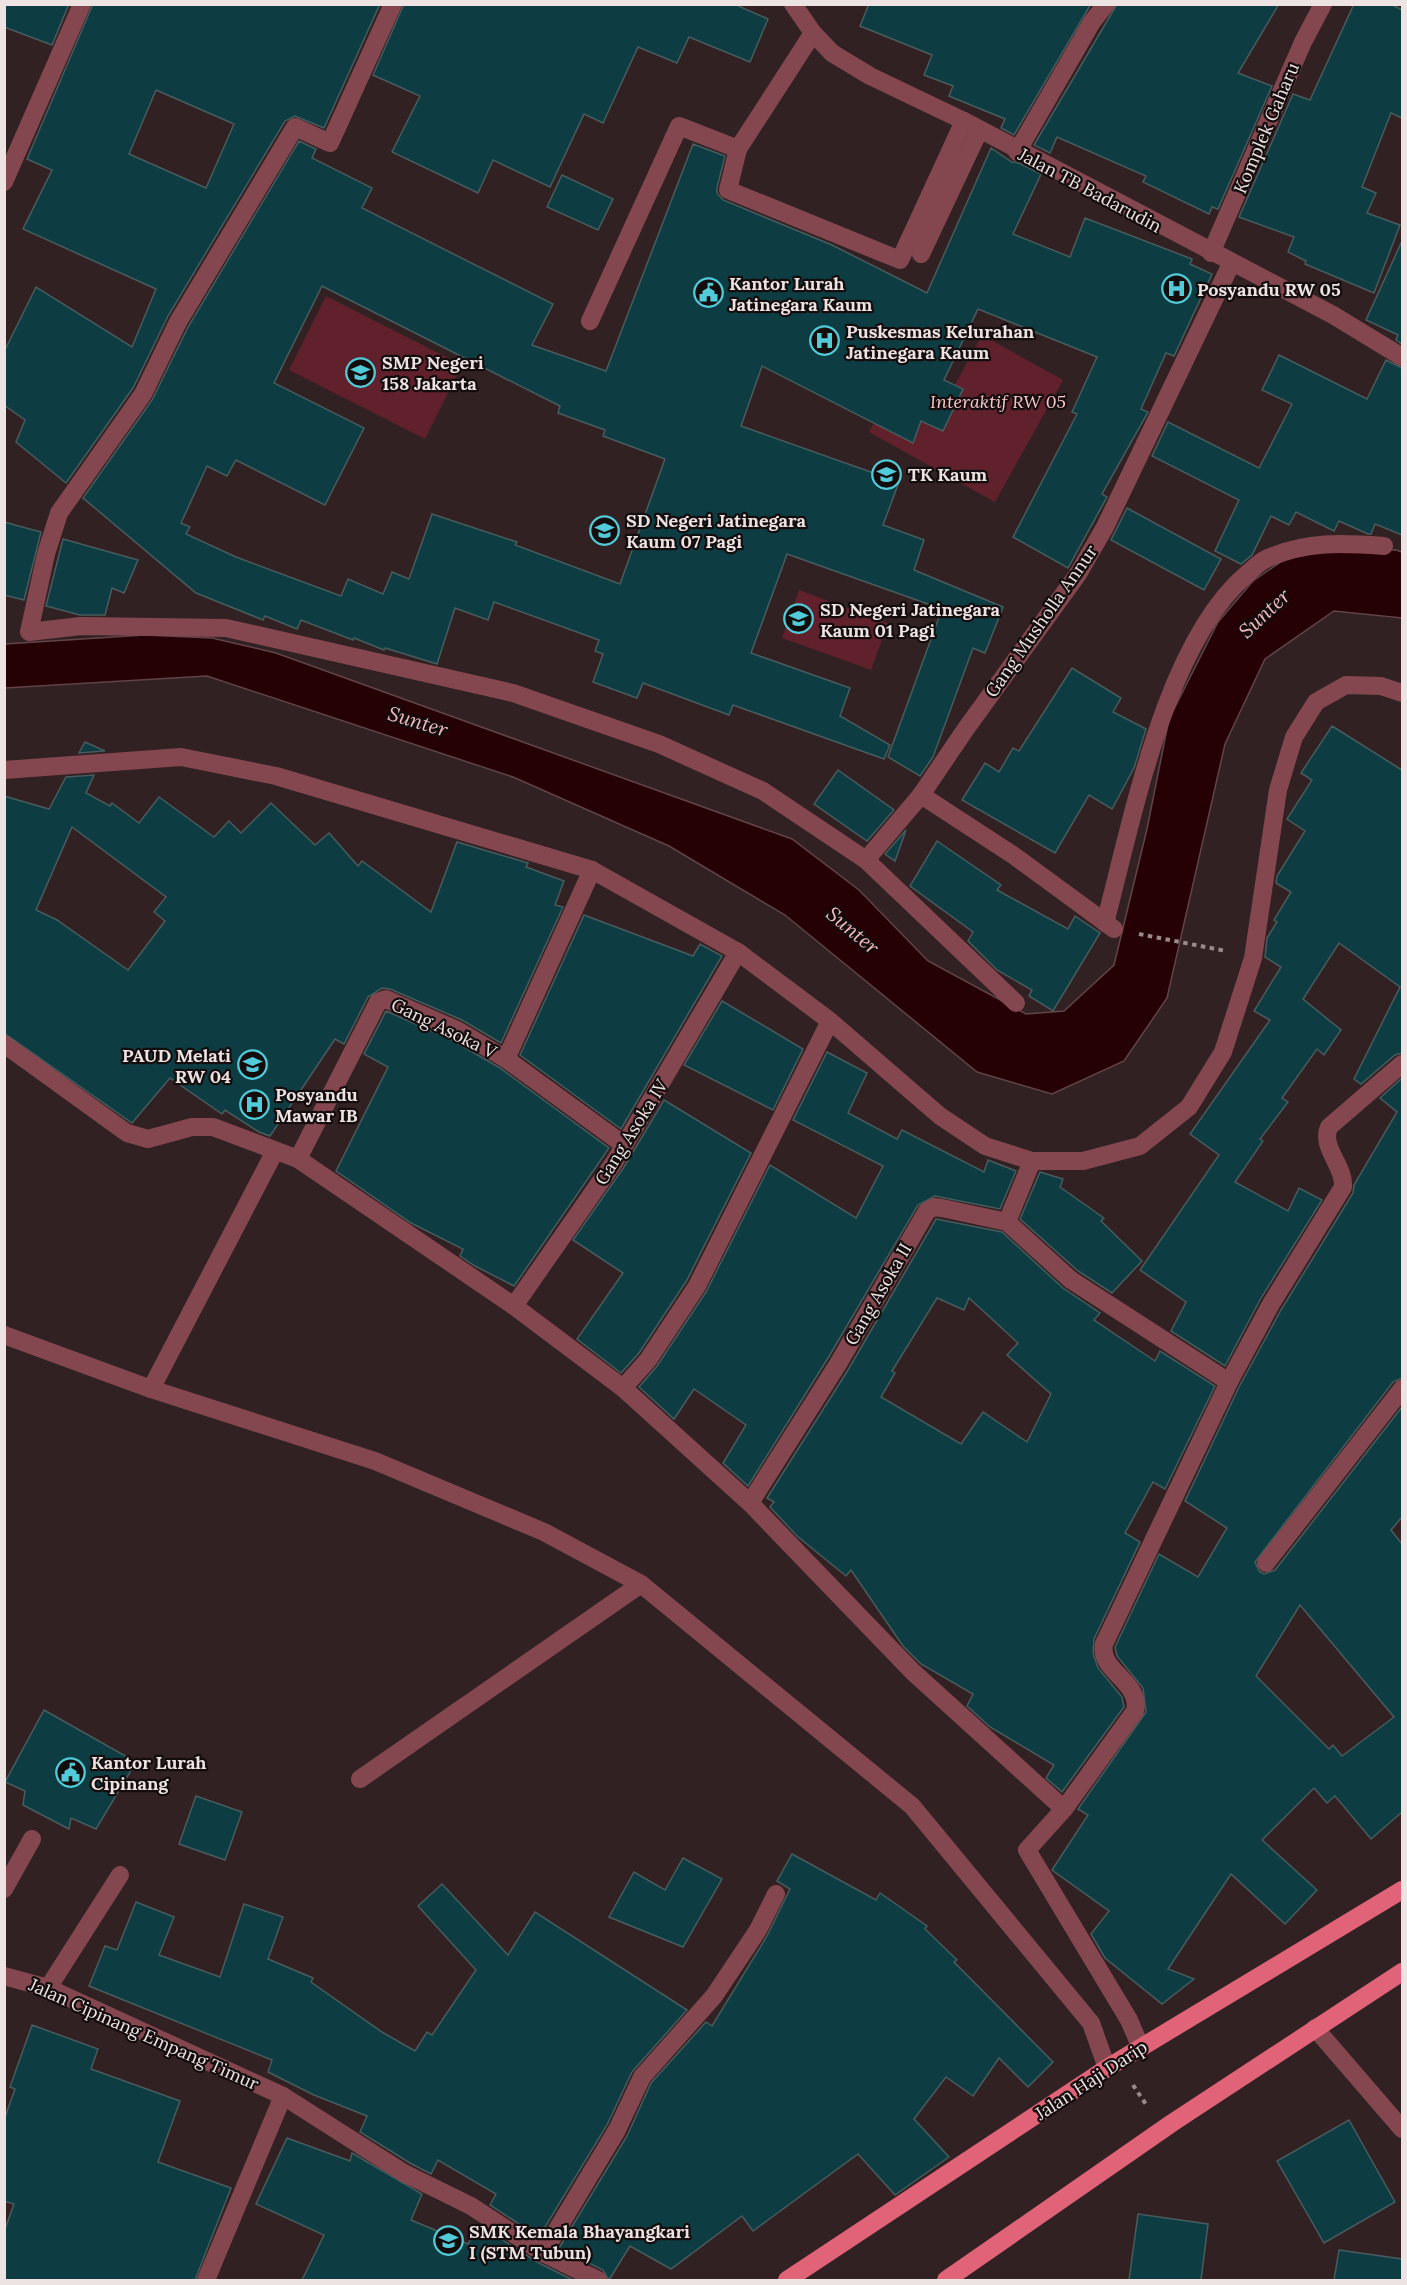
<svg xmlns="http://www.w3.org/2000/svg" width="1407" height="2285" font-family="Lora,serif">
<rect width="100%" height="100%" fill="#312123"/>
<!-- green -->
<g fill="#60212c">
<polygon points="326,296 462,365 425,439 289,370"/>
<polygon points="982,335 1063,380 995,502 869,432 893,389 939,414"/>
<polygon points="799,590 888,623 871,670 782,638"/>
</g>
<!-- water -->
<polygon fill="#250005" stroke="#614448" stroke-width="1.5" points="1298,550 1396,550 1402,552 1402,618 1334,611 1265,659 1225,744 1167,998 1124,1061 1052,1094 977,1072 785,915 669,846 513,777 207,676 5,688 5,644 145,635 212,638 276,653 792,839 859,890 928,961 1026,1014 1064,1011 1114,965 1147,829 1169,719 1218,622 1253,581"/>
<!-- building -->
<g fill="#0d3d42" stroke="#485c5e" stroke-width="1.5" fill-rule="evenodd">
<polygon points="4,4 69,4 52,45 4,27"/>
<path d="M93,4h287l-56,124 -29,-12 -10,5 -117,195 -35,72 -67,95 -50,-41 9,-22 -21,-15v-53l32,-65 96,60 24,-58 -133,-60 29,-59 -25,-11zM156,90l78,34 -28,64 -77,-34z"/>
<polygon points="404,4 734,4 768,19 750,62 689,37 677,63 638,47 603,123 584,114 550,187 493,160 478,193 392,152 420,96 373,75"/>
<polygon points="869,4 1091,4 1014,135 1001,128 1005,119 949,96 953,86 924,75 932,55 860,26"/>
<polygon points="1117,4 1279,4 1238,73 1272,86 1218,209 1212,207 1209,214 1143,182 1146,176 1057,137 1050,153 1034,145"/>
<polygon points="1354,4 1391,4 1402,10 1402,118 1391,113 1362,187 1376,193 1367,213 1400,225 1374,293 1305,264 1306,261 1288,252 1294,237 1239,217 1293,94 1310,100"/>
<path d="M299,141l17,8 -4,9 60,30 -10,20 191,96 -21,41 74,26 87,-227 32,12 -8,32v5l6,7 109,45 95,48 64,-145 21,14 7,1 22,11 -28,60 57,23 15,-39 107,41 -2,5 22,10 -38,82 -8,-3 -25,56 7,3 -46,82 5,3 -39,71 -55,-31 64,-123 -5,-2 25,-55 -119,-48 -34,71 19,9 -20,42 -22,-10 -8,22 -151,-77 -21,60 158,56 -16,43 41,15 -10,30 89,37 -18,46 -12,-5 -40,109 -13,19 -32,-19 54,-148 -155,-55 -36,99 99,35 -10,28 50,29 -6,14 -151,-54 -4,10 -86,-32 -6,15 -44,-16 10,-28 -8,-3 4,-11 -105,-38 -6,18 -33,-12 -18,56 -52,-16 -1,2 -30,-12 -1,2 -52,-20 -4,9 -32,-13 -2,4 -67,-27 -113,-95 69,-98 36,-73zM322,286l238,120 -2,7 47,17 -2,6 62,23 -45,125 -105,-39 2,-3 -85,-28 -23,65 -17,-7 -9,22 -35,-15 -7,17 -105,-39 -50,-23 4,-7 -9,-4 26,-57 20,10 9,-16 89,45 39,-77 -90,-45z"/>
<polygon points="562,175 613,199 598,230 547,207"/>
<polygon points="1402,241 1402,344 1396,340 1398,335 1366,320"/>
<polygon points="1279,355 1367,399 1386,360 1402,368 1402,535 1375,524 1371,534 1368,534 1339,521 1334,531 1296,512 1289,525 1271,516 1252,555 1241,564 1215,551 1239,500 1152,456 1168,422 1259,468 1292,404 1262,390"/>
<polygon points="1127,508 1221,559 1204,590 1111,540"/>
<polygon points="4,522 41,532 24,600 4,595"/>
<polygon points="63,539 138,560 124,593 112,588 105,615 80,615 46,606"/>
<polygon points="1072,668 1121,698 1113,712 1146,729 1134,768 1112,809 1089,795 1055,853 962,800 985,763 999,772 1013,748 1019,751"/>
<polygon points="1332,726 1402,770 1402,1053 1395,1055 1361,1084 1354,1079 1400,987 1339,943 1303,999 1341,1030 1324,1055 1317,1049 1282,1098 1288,1102 1260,1139 1263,1141 1235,1182 1288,1211 1299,1188 1322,1200 1261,1298 1225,1366 1171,1331 1186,1302 1140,1270 1219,1155 1190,1134 1270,1020 1254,1011 1281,967 1265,957 1267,938 1277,922 1274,920 1291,892 1276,883 1277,876 1305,831 1287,819 1312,780 1301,773"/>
<polygon points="85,742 105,751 104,751 79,753"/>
<polygon points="838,770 894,810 867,841 814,804"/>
<path d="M94,775l-8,18 24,13 2,-3 27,20 20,-26 55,40 15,-16 12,12 30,-30 44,42 14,-12 29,33 4,-5 69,51 26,-70 71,21 -2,4 38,14 -9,24 8,2 -62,136 -39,-23 -72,-31 -8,-1 -14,9 -24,47 -9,-5 -65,97 -11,-4 -34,-22 -3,4 -52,-36 -38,45 -128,-90v-237l45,13 17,-32zM72,827l94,70 -12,15 11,9 -37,49 -71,-50 -21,-10z"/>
<polygon points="906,830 895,861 885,854"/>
<polygon points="937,841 1001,885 997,890 1068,929 1075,916 1100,933 1053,1011 1029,996 1032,990 997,970 968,941 973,932 910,886"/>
<polygon points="584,915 693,956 700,944 722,956 621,1129 520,1055"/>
<polygon points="722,1001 803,1049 773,1110 684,1065"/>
<polygon points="386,1011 452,1040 500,1068 609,1148 514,1286 475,1266 460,1256 463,1249 411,1223 336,1171 388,1067 364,1054"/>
<polygon points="827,1052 867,1073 848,1113 897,1139 902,1130 984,1172 988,1160 1016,1171 1000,1209 935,1196 918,1205 828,1358 748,1486 723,1463 746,1425 694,1389 674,1419 639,1387 657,1366 706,1292 770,1165 856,1218 883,1166 793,1120"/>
<path d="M1402,1078v300l-9,4 -138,180 4,9 5,3 11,-4 127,-163v110l-11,13 11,14v268l-31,27 -36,-43 -8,7 -13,-15 -52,52 55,50 -32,34 -54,-50 -63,95 26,10 -32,25 -57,-46 -14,-24 18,-23 -57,-41 36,-55 -10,-6 68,-97 -3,-24 -26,-32 -2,-9 44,-93 39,23 29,-49 -42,-27 54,-114 42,-77 72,-117 1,-8 43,-73 -17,-14zM1300,1605l94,112 -52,39 -9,-11 -4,4 -73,-73z"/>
<polygon points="664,1100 751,1153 687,1280 639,1353 621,1373 577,1339 623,1273 573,1240 624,1167"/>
<polygon points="1040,1172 1063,1179 1060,1187 1104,1218 1101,1221 1142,1261 1112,1293 1078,1271 1020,1219"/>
<path d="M936,1219l66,13 61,56 37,25 -6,7 61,41 5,-10 55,35 -50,103 -12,-7 -28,51 15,9 -46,97 -1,14 5,15 24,29 2,10 -62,85 -16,-14 8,-13 -64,-38 -23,-21 6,-12 -52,-30 -18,-18 -52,-76 -5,6 -49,-40 -27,-29 4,-5 -7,-4 81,-128zM937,1298l27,12 5,-12 49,45 -11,12 44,39 -24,48 -44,-30 -22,32 -80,-47 14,-24 -3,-2z"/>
<polygon points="44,1710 136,1762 96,1829 71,1818 69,1829 23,1805 25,1791 5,1782"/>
<polygon points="196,1796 242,1812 225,1860 179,1844"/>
<polygon points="792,1854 876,1900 880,1893 927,1926 925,1929 957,1960 954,1962 1053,2062 1028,2087 999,2058 973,2096 946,2077 914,2119 949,2157 895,2195 858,2154 753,2231 742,2216 671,2269 630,2246 609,2280 603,2270 559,2248 627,2136 651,2083 706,2022 712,2026 767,1936 790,1889 777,1881"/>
<polygon points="683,1858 722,1879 683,1947 609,1917 634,1872 665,1890"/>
<polygon points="442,1884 508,1955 535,1912 687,2010 632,2072 607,2125 539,2237 490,2205 496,2194 438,2160 431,2174 410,2163 360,2132 367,2116 314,2095 268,2072 272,2060 89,1986 105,1946 117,1950 136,1902 174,1917 159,1955 220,1977 244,1904 283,1917 268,1959 313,1978 311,1982 382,2032 415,2051 427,2032 432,2035 476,1970 418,1906"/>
<polygon points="32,2025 98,2049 91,2069 180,2101 158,2162 231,2188 195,2280 4,2280 4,2232 14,2204 4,2201 4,2120 15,2089 10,2087"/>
<polygon points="1349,2120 1395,2202 1324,2243 1277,2161"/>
<polygon points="287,2138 350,2161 352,2153 422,2194 411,2220 468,2244 479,2225 537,2262 573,2280 302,2280 324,2235 256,2204"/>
<polygon points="1138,2214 1208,2224 1201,2280 1129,2280"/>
<polygon points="1339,2250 1402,2259 1402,2280 1334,2280"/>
</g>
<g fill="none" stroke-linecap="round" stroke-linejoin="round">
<!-- path -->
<g stroke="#988b8c" stroke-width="4" stroke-dasharray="4.5 4.5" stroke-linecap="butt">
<polyline points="1139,934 1226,951"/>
<polyline points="1133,2085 1147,2106"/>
</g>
<!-- minor -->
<g stroke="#84474f" stroke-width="18">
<polyline points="393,4 330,143 295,127 178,322 143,394 59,513 46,554 29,632 81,626 226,628 513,693 659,744 763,791 866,860 1016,1003"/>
<polyline points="793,4 813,33 832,53 870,76 964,121 1333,315 1402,357"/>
<polyline points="738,149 728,190 900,260 964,121"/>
<polyline points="1017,152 1092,22 1106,4"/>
<polyline points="4,182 82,4"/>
<polyline points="1211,253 1303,42 1323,4"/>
<polyline points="921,254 979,131"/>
<polyline points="590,321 679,126 738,149 813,33"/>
<polyline points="4,770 181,757 276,776 592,870 738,952 830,1021 940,1116 985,1146 1032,1161 1083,1161 1140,1146 1189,1107 1223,1052 1253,958 1278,790 1294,737 1316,702 1346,685 1381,686 1402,693"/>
<polyline points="921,795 1013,855 1114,929"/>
<polyline points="866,860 921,795 965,730 1078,574 1105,527 1231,264"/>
<path d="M1105,923c27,-101 60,-280 142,-349 6,-5 13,-13 21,-16 39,-17 75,-15 116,-12"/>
<polyline points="4,1044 127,1133 148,1139 192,1127 213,1127 298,1159 514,1306 623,1388 750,1503 913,1672 1064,1809"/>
<polyline points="506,1059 592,870"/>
<polyline points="298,1159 378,1002 386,999 457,1030 506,1059 624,1145"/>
<path d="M1007,1222l64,58 158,102 -125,262c-6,27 38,38 31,67l-71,98 -37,41 102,170 12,28"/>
<polyline points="514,1306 615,1161 738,952"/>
<polyline points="4,1335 151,1389 375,1461 544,1532 641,1584 912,1806 1091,2023 1107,2068"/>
<path d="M1229,1382l42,-78 72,-117c2,-21 -23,-40 -14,-60l73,-63"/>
<polyline points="623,1388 648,1360 697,1286 830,1021"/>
<polyline points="151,1389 275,1151"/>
<polyline points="750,1503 838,1364 927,1211 934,1207 942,1208 1007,1222 1032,1161"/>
<polyline points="1266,1563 1402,1389"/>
<polyline points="360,1779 641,1584"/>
<polyline points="4,1889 32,1839"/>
<polyline points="4,1976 48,1988 283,2096 404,2173 471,2206 543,2253 598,2280"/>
<polyline points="48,1988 120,1875"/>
<polyline points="1315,2028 1402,2129"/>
<polyline points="543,2253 617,2130 642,2077 714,1996 758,1930 776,1894"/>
<polyline points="206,2280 283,2096"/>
</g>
<!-- major -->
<g stroke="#e06377" stroke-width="18">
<polyline points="787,2280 1107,2068 1402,1890"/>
<polyline points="946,2280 1172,2123 1402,1972"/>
</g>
</g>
<!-- icons -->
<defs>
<symbol id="hospital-ring" viewBox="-11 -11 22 22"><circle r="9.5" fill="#140d0e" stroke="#52cbd9" stroke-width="1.5"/><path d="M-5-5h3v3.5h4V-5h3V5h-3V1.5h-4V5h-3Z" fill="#52cbd9"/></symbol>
<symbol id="civic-ring" viewBox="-11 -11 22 22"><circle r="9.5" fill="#140d0e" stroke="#52cbd9" stroke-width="1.5"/><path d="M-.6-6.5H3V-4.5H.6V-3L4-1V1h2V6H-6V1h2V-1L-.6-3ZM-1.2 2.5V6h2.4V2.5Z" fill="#52cbd9"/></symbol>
<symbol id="school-ring" viewBox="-11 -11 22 22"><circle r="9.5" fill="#140d0e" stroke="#52cbd9" stroke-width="1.5"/><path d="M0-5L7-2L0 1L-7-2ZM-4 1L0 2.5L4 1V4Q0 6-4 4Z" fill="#52cbd9"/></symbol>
</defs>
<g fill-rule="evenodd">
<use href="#hospital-ring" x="1160" y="272" width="33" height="33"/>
<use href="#civic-ring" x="692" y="276" width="33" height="33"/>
<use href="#hospital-ring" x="808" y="324" width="33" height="33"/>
<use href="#school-ring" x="344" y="356" width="33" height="33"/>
<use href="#school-ring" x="870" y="458" width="33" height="33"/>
<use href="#school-ring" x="588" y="514" width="33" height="33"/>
<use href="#school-ring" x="782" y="602" width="33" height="33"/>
<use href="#school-ring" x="236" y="1048" width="33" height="33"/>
<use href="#hospital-ring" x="238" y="1088" width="33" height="33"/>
<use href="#civic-ring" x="54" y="1756" width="33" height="33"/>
<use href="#school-ring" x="432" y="2224" width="33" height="33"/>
</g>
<g text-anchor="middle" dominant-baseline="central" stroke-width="4.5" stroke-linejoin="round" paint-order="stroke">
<!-- street labels -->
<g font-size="18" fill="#eee3e3" stroke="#140d0e">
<text transform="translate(1266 128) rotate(-67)">Komplek Gaharu</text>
<text transform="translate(1090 190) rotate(28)">Jalan TB Badarudin</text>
<text transform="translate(1041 621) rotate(-55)">Gang Musholla Annur</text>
<text transform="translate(444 1028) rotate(26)">Gang Asoka V</text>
<text transform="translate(631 1132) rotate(-58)">Gang Asoka IV</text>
<text transform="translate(878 1294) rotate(-60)">Gang Asoka II</text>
<text transform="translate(144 2034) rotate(24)">Jalan Cipinang Empang Timur</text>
<text transform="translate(1091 2080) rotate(-33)">Jalan Haji Darip</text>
</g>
<!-- poi labels -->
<g font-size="18" font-weight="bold" fill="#eee3e3" stroke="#140d0e" text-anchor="start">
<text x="729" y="283">Kantor Lurah<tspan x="729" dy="21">Jatinegara Kaum</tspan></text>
<text x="1197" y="289">Posyandu RW 05</text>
<text x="846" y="331">Puskesmas Kelurahan<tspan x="846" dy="21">Jatinegara Kaum</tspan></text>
<text x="382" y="362">SMP Negeri<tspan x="382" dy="21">158 Jakarta</tspan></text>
<text x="908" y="474">TK Kaum</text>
<text x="626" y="520">SD Negeri Jatinegara<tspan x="626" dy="21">Kaum 07 Pagi</tspan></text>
<text x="820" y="609">SD Negeri Jatinegara<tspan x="820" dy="21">Kaum 01 Pagi</tspan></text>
<text x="231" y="1055" text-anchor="end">PAUD Melati<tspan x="231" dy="21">RW 04</tspan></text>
<text x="275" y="1094">Posyandu<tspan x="275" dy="21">Mawar IB</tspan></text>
<text x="91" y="1762">Kantor Lurah<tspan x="91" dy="21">Cipinang</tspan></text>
<text x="469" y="2231">SMK Kemala Bhayangkari<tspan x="469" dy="21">I (STM Tubun)</tspan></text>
</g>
<!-- park labels -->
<g font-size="18" font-style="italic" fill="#fbc5c9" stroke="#140d0e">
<text x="998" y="401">Interaktif RW 05</text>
</g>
<!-- water labels -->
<g font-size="20" font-style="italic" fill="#efb9be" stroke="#140d0e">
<text transform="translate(1264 613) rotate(-43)">Sunter</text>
<text transform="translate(418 721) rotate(17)">Sunter</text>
<text transform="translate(853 930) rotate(40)">Sunter</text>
</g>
</g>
<!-- border -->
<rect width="1407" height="2285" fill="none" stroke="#eee3e3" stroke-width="12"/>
</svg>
